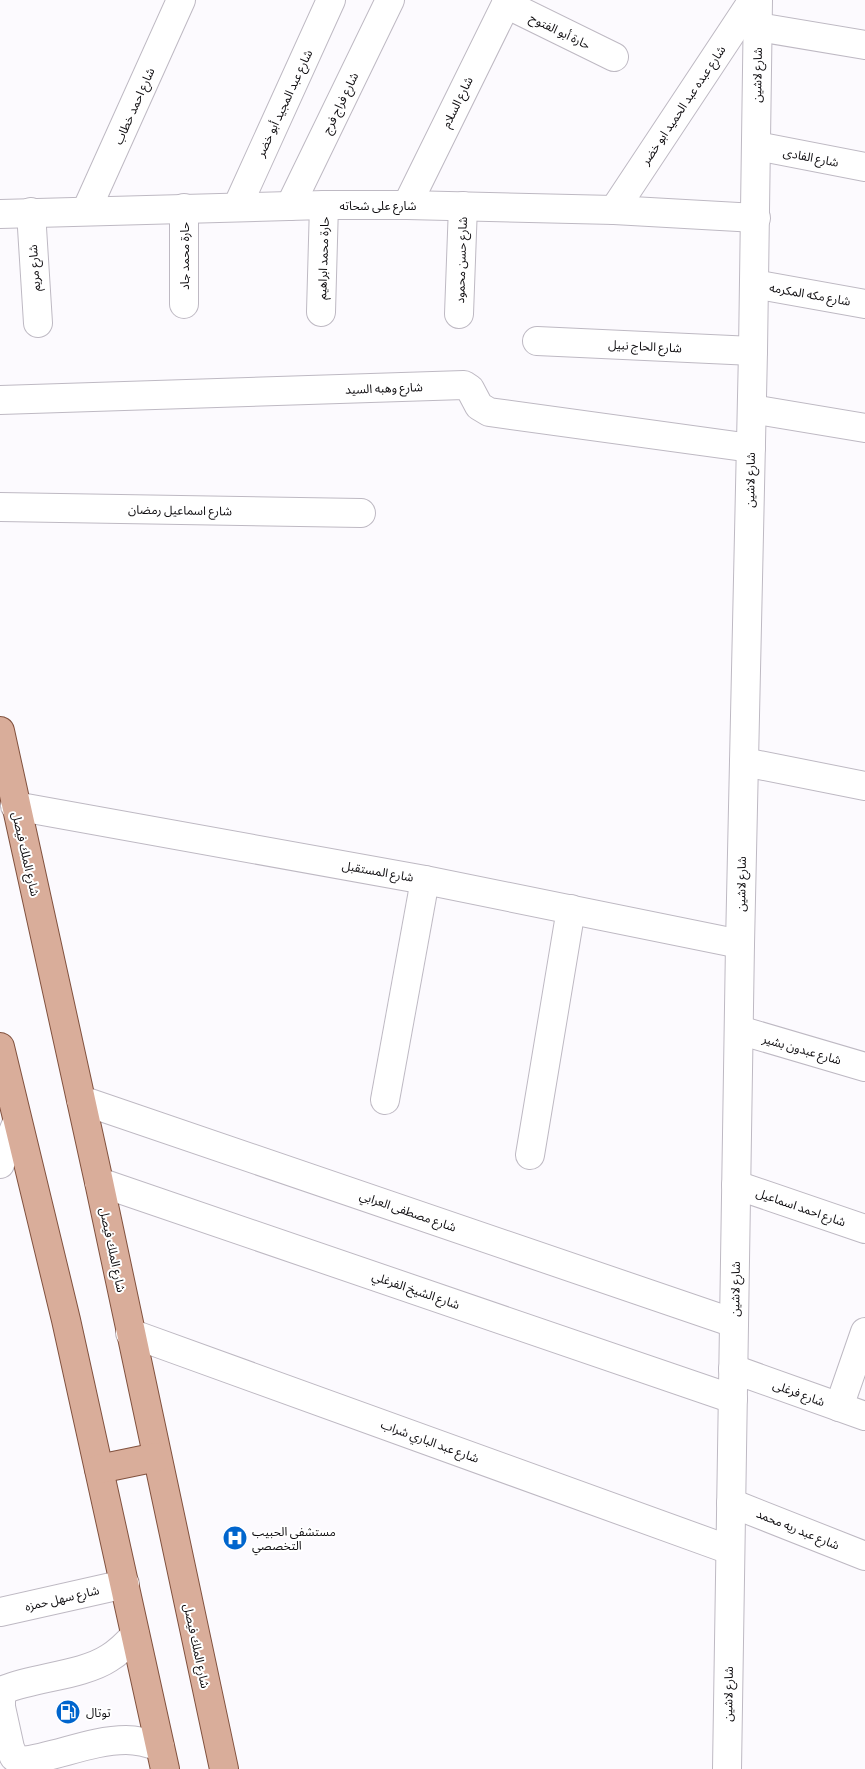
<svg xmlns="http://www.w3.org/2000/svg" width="865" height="1769" font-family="'PT Sans Narrow','Noto Sans Arabic',sans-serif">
<rect width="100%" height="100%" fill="#fcfafe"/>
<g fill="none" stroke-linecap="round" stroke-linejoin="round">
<defs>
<g id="minor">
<polyline points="506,4 614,57"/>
<polyline points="758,27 865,45"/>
<polyline points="757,146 865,167"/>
<polyline points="407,205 508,0"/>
<polyline points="290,206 390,0"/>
<polyline points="237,207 331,0"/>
<polyline points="184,208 184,304"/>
<polyline points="614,210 753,0"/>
<polyline points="86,211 181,0"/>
<polyline points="31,212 38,323"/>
<polyline points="0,214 324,205 407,205 614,210 756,218"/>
<polyline points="754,284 865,304"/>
<polyline points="321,312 324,205"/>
<polyline points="459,314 463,206"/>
<polyline points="537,341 753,351"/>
<polyline points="0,400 464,385 470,389 479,406 489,412 751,448"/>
<polyline points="752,409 865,428"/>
<polyline points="0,507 361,513"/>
<polyline points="744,762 865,786"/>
<polyline points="15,806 425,880 740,944"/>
<polyline points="739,1030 865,1067"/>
<polyline points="81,1100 734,1323"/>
<polyline points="385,1100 425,880"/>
<polyline points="530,1155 571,909"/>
<polyline points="0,1164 17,1122"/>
<polyline points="99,1182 733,1399"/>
<polyline points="736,1185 865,1229"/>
<polyline points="130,1333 730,1550"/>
<polyline points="733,1369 865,1416"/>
<polyline points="839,1407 865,1332"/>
<polyline points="731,1503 865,1556"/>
<polyline points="0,1612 125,1584"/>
<path d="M135,1635c-8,9 -16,17 -26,23 -26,17 -72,19 -103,31l-5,8v10l9,41 4,9 8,4c34,-4 70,-21 104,-21 12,0 23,3 34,7"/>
<polyline points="727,1769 740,944 753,351 758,0"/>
</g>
<g id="major">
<polyline points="0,731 99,1182 224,1769"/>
<polyline points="0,1047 66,1320 165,1769"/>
<polyline points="99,1469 157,1457"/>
</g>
</defs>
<!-- minor casing -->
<use href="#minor" stroke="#beb9c3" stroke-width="30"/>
<!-- major casing -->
<use href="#major" stroke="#81513e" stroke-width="30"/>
<!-- minor -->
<use href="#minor" stroke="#fff" stroke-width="28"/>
<!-- major -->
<use href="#major" stroke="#d9ad9a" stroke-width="28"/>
</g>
<!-- icons -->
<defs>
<symbol id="hospital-disc" viewBox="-11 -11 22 22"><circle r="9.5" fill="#0065cd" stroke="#fff"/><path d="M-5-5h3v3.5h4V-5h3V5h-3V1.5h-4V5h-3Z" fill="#fff"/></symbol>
<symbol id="fuel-disc" viewBox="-11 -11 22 22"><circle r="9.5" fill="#0065cd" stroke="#fff"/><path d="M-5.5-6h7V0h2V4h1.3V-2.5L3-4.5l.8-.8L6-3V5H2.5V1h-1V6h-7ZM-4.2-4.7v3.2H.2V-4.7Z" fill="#fff"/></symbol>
</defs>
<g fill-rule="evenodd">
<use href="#hospital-disc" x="221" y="1524" width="28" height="28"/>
<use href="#fuel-disc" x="54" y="1698" width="28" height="28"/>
</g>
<g text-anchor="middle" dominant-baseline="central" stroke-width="4" stroke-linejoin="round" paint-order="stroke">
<!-- street labels -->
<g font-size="12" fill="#0e0c0f" stroke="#fff">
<text transform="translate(560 31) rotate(26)">حارة أبو الفتوح</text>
<text transform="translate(757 75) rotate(-89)">شارع لاشين</text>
<text transform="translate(457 102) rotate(-64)">شارع السلام</text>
<text transform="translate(284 103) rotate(-65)">شارع عبد المجيد أبو خضر</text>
<text transform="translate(340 103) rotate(-64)">شارع فراج فرج</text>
<text transform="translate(683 105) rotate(-56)">شارع عبده عبد الحميد ابو خضر</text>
<text transform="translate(134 106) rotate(-66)">شارع احمد خطاب</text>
<text transform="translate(811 157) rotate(11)">شارع الفادى</text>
<text x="378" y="205">شارع على شحاته</text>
<text transform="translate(184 256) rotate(-90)">حارة محمد جاد</text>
<text transform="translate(323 258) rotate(-88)">حارة محمد ابراهيم</text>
<text transform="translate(461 260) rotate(-88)">شارع حسن محمود</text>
<text transform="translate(34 268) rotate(-94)">شارع مريم</text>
<text transform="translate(810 294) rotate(10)">شارع مكه المكرمه</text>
<text transform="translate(645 346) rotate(3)">شارع الحاج نبيل</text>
<text transform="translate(384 388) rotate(-2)">شارع وهبه السيد</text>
<text transform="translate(750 480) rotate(-89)">شارع لاشين</text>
<text transform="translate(180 510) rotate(1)">شارع اسماعيل رمضان</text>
<text transform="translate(26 854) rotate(77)">شارع الملك فيصل</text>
<text transform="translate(378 871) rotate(10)">شارع المستقبل</text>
<text transform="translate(741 884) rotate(-89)">شارع لاشين</text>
<text transform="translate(802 1049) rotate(16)">شارع عبدون بشير</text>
<text transform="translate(801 1207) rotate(19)">شارع احمد اسماعيل</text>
<text transform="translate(408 1211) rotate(19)">شارع مصطفى العرابي</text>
<text transform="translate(113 1250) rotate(78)">شارع الملك فيصل</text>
<text transform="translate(735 1289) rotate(-89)">شارع لاشين</text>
<text transform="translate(416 1290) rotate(19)">شارع الشيخ الفرغلي</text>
<text transform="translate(799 1393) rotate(20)">شارع فرغلى</text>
<text transform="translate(430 1441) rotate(20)">شارع عبد الباري شراب</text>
<text transform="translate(798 1529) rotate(22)">شارع عبد ريه محمد</text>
<text transform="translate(62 1598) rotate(-13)">شارع سهل حمزه</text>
<text transform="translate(197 1646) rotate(78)">شارع الملك فيصل</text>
<text transform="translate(728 1694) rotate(-89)">شارع لاشين</text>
</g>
<!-- poi labels -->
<g font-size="12" fill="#0e0c0f" stroke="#fff" text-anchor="start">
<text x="252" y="1531">مستشفى الحبيب<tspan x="252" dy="14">التخصصي</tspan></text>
<text x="86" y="1712">توتال</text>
</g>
</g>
</svg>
